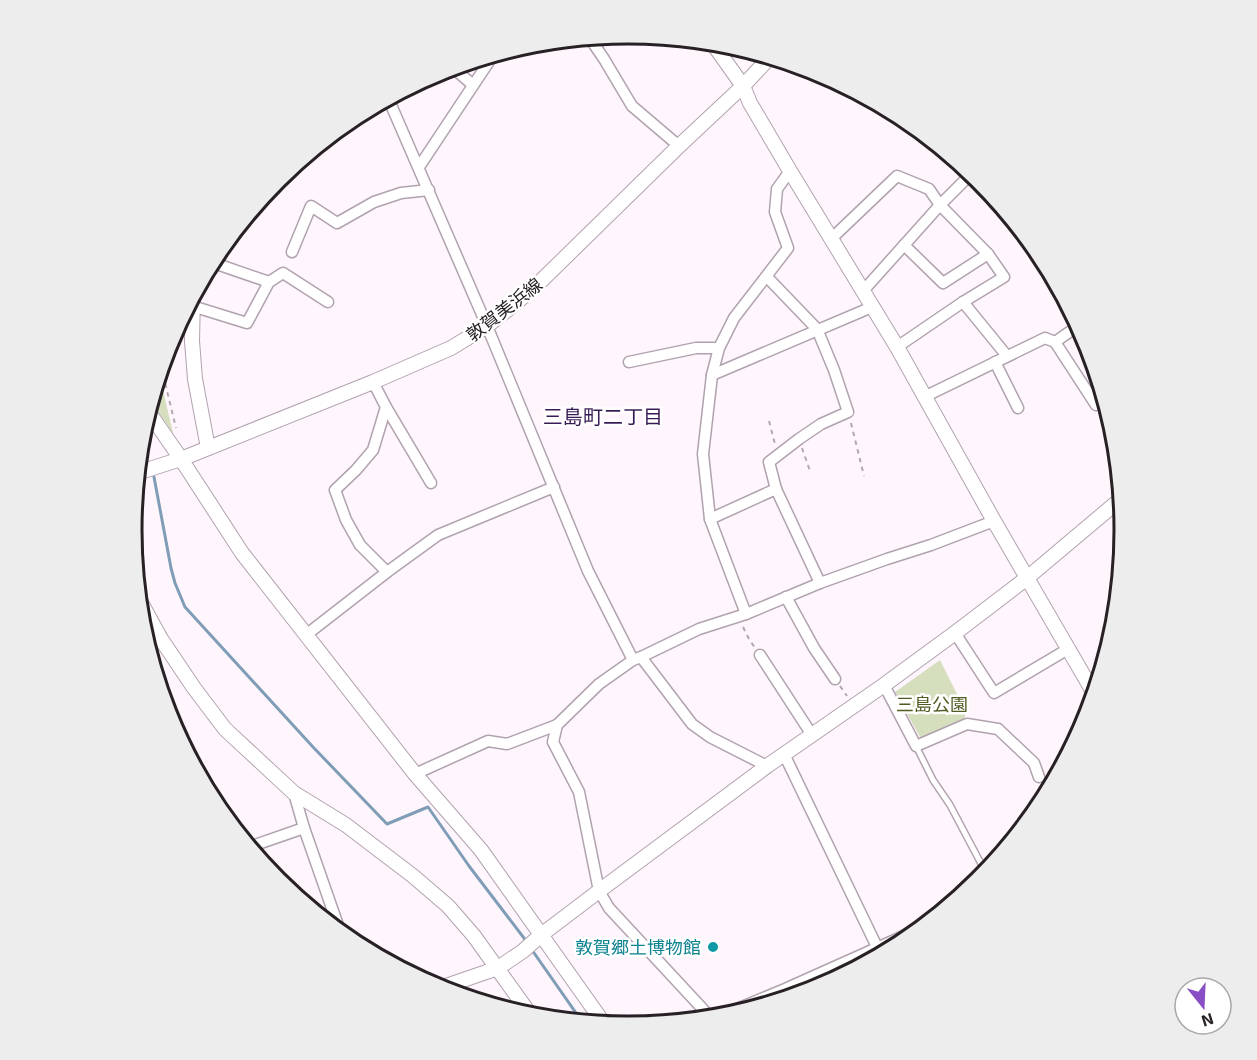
<svg xmlns="http://www.w3.org/2000/svg" width="1257" height="1060" font-family="'Exo 2','Noto Sans JP',sans-serif">
<rect width="100%" height="100%" fill="#fff5fd"/>
<!-- green -->
<g fill="#d5debd">
<polygon points="159,373 173,433 151,401"/>
<polygon points="940,660 960,700 965,705 965,720 952,724 921,739 895,692"/>
</g>
<g fill="none" stroke-linecap="round" stroke-linejoin="round">
<!-- stream -->
<g stroke="#7f9db6" stroke-width="3">
<polyline points="154,477 171,568 175,583 185,607 313,747 387,824 428,807 469,866 527,942"/>
<polyline points="532,950 583,1023"/>
</g>
<defs>
<polyline id="lane" points="916,746 933,780 950,805 986,873"/>
<g id="street">
<polyline points="589,37 604,59 632,106 679,146"/>
<polyline points="452,67 473,85"/>
<polyline points="388,98 487,326 588,571 633,660"/>
<polyline points="419,167 494,54"/>
<polyline points="831,239 897,176 929,189 940,205 967,178"/>
<polyline points="904,245 943,283 988,254"/>
<polyline points="292,252 311,206 337,223 374,202 401,193 429,190"/>
<polyline points="767,277 817,329 834,370 848,412 821,424 799,439 769,462 776,489"/>
<polyline points="269,282 283,273 328,302"/>
<polyline points="863,291 940,205 988,254 1004,277 963,302 897,347"/>
<polyline points="963,302 1007,356"/>
<polyline points="192,306 247,323 269,282 211,262"/>
<polyline points="1055,342 1075,328"/>
<polyline points="629,362 696,348 719,348"/>
<polyline points="995,362 1018,408"/>
<polyline points="712,375 719,348 734,318 788,248 775,212 777,189 790,171"/>
<polyline points="373,382 386,407 373,450 356,470 335,490 346,520 360,545 387,572"/>
<polyline points="924,397 1045,338 1055,342 1096,405"/>
<polyline points="386,407 431,483"/>
<polyline points="710,519 776,489 820,583"/>
<polyline points="786,597 814,648 835,679"/>
<polyline points="746,614 710,519 703,454 712,375 872,307"/>
<polyline points="955,633 994,693 1068,649"/>
<polyline points="306,635 387,572 438,535 554,487"/>
<polyline points="760,655 812,735"/>
<polyline points="641,657 692,724 710,737 767,766"/>
<polyline points="884,685 916,746 967,724 998,729 1034,763 1039,777"/>
<polyline points="784,754 877,947"/>
<polyline points="415,774 488,741 507,744 557,725"/>
<polyline points="294,793 304,828 341,934"/>
<polyline points="249,847 304,828"/>
<polyline points="712,1019 609,908 599,891 579,792 553,742 557,725 599,684 633,660 641,657 699,629 746,614 820,583 887,559 931,545 994,521"/>
<polyline points="713,1019 785,989 926,926"/>
</g>
<g id="secondary">
<polyline points="711,41 743,86 750,103 790,171 897,347 994,521 1095,695"/>
<polyline points="1033,243 1047,265"/>
<polyline points="193,295 192,341 195,379 208,448"/>
<polyline points="148,411 181,459 242,553 415,774 481,850 605,1025"/>
<polyline points="137,473 181,459 373,382 451,348 487,326 517,302 543,279 679,146 743,86 771,56"/>
<polyline points="138,597 161,639 194,688 225,729 294,793 346,825 413,876 448,906 474,936 532,1017"/>
<polyline points="437,989 498,968 523,951 541,935 599,891 767,766 884,685 955,633 1027,578 1122,498"/>
</g>
</defs>
<!-- lane casing -->
<use href="#lane" stroke="#b1a2af" stroke-width="8"/>
<!-- street casing -->
<use href="#street" stroke="#b1a2af" stroke-width="13"/>
<!-- secondary casing -->
<use href="#secondary" stroke="#b1a2af" stroke-width="16"/>
<!-- path -->
<g stroke="#b1a9b0" stroke-width="2" stroke-dasharray="4.5 4.5" stroke-linecap="butt">
<polyline points="161,366 176,428"/>
<polyline points="769,421 775,444"/>
<polyline points="851,423 864,476"/>
<polyline points="802,448 810,471"/>
<polyline points="743,627 749,639 755,648"/>
<polyline points="840,686 847,696"/>
</g>
<!-- lane -->
<use href="#lane" stroke="#fff" stroke-width="5"/>
<!-- street -->
<use href="#street" stroke="#fff" stroke-width="10"/>
<!-- secondary -->
<use href="#secondary" stroke="#fff" stroke-width="14"/>
</g>
<!-- markers -->
<circle fill="#0f9aa8" stroke="#fff" stroke-width="2" cx="713" cy="947" r="6"/>
<g text-anchor="middle" dominant-baseline="central" stroke-width="5" stroke-linejoin="round" paint-order="stroke">
<!-- street labels -->
<g font-size="18" fill="#272126" stroke="#fff">
<text transform="translate(504 309) rotate(-38)">敦賀美浜線</text>
</g>
<!-- park labels -->
<g font-size="18" fill="#515c25" stroke="#fff">
<text x="932" y="704">三島公園</text>
</g>
<!-- culture labels -->
<g font-size="18" fill="#0d838f" stroke="#fff" text-anchor="end">
<text x="701" y="947">敦賀郷土博物館</text>
</g>
<!-- neighbourhood labels -->
<g font-size="20" fill="#371b54" stroke="#fff">
<text x="603" y="416">三島町二丁目</text>
</g>
</g>
<!-- crop -->
<path d="M0 0H1257V1060H0ZM142 530a486 486 0 1 1 972 0a486 486 0 1 1-972 0Z" fill="#eeedee" fill-rule="evenodd"/>
<path fill="none" stroke="#272126" stroke-width="3" d="M142 530a486 486 0 1 1 972 0a486 486 0 1 1-972 0Z"/>
<!-- north arrow -->
<g transform="translate(1203 1006) rotate(162)"><circle r="28" fill="#ffffff" stroke="#a9a6a8" stroke-width="1.5"/>
<path d="M0-4.5L10 22L0 15L-10 22Z" fill="#884ec4"/>
<text y="-9" font-size="16" font-weight="bold" text-anchor="middle" fill="#272126">N</text>
</g>
</svg>
